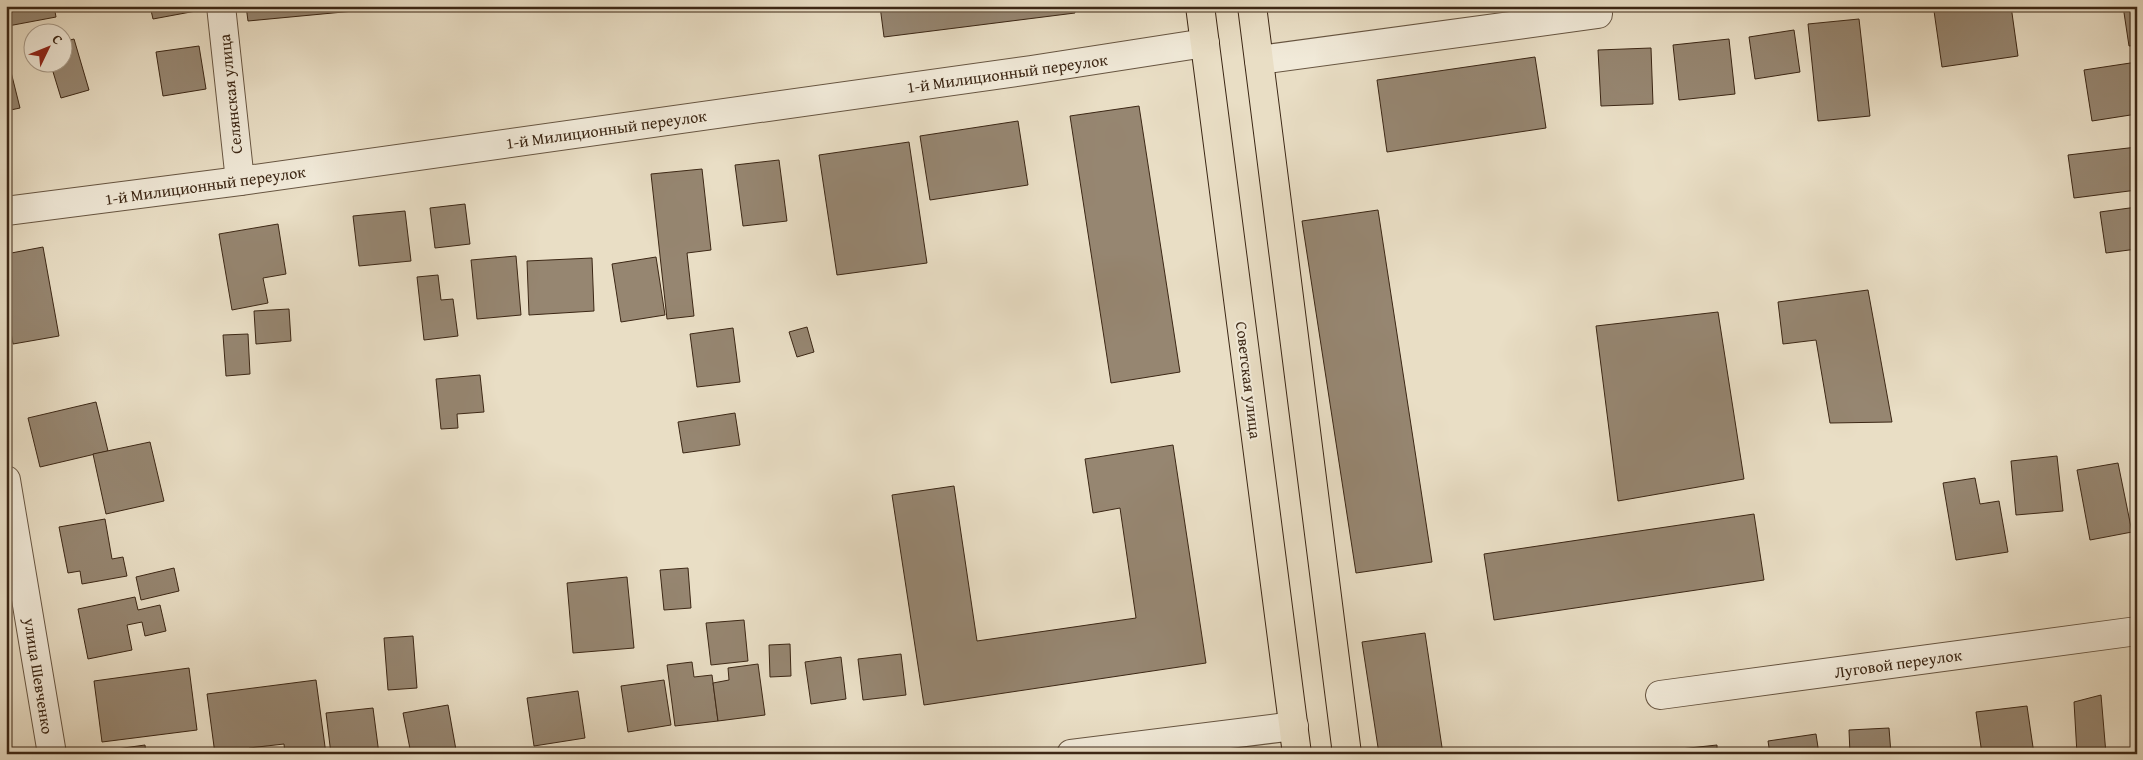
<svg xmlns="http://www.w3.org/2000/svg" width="2143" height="760" font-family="'Gentium Book Plus',serif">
<rect width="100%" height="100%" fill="#e9dec5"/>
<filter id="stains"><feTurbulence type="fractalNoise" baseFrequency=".004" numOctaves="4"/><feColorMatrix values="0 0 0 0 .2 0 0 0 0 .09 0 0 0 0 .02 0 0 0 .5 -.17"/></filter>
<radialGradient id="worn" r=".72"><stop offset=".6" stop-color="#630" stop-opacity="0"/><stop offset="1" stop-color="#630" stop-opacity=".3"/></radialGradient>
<!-- building -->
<g fill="#968671" stroke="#3c2715">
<polygon points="6,6 54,6 56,17 8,26"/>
<polygon points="150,6 195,6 196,11 153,19"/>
<polygon points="246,6 407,6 248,21"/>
<polygon points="880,6 1074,6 1075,13 884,37"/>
<polygon points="1964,6 2011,6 2018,56 1942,67 1934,11"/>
<polygon points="2123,6 2137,6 2137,45 2129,46"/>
<polygon points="1859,19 1870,116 1818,121 1808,24"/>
<polygon points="1794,30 1800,72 1755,79 1749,37"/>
<polygon points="74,39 89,90 61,98 50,62 62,62 62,42"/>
<polygon points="1729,39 1735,94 1679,100 1673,45"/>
<polygon points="199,46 206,89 163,96 156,52"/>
<polygon points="1651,48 1653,104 1601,106 1598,50"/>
<polygon points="1535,57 1546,128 1387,152 1377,80"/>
<polygon points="2137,62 2137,114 2092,121 2084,70"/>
<polygon points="9,64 20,108 6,111 6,65"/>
<polygon points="1139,106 1180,372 1111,383 1070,116"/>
<polygon points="1018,121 1028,185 930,200 920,136"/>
<polygon points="909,142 927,263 837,275 819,155"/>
<polygon points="2137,147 2137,190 2074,198 2068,155"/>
<polygon points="779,160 787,221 743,226 735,165"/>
<polygon points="702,169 711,250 687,253 694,316 667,319 651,174"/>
<polygon points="465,204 470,244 435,248 430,208"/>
<polygon points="2137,207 2137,249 2106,253 2100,212"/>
<polygon points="1378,210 1432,562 1356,573 1302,221"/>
<polygon points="405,211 411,261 359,266 353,216"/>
<polygon points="278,224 286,274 263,278 268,303 232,310 219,234"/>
<polygon points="43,247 59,336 13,344 6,304 6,254"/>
<polygon points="516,256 521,315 477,319 471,260"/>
<polygon points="656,257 665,315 621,322 612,264"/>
<polygon points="592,258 594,311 529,315 527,261"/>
<polygon points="438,275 441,300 453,299 458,336 424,340 417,277"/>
<polygon points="1868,290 1892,422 1830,423 1816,340 1783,344 1778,302"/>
<polygon points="289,309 291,341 256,344 254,311"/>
<polygon points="1718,312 1744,479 1618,501 1596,326"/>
<polygon points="807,327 814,352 797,357 789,332"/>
<polygon points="733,328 740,382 697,387 690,334"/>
<polygon points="248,334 250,374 226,376 223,335"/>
<polygon points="480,375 484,412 457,414 458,428 441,429 436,379"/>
<polygon points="96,402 108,451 40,467 28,418"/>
<polygon points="735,413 740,445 683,453 678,422"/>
<polygon points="150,442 164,501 106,514 93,454"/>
<polygon points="1173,445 1206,663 924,705 892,495 954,486 977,641 1136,618 1120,508 1093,513 1085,459"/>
<polygon points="2057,456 2063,511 2016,515 2011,461"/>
<polygon points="2118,463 2132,532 2090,540 2077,470"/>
<polygon points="1975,478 1980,504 1999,501 2008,552 1956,560 1943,483"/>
<polygon points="1754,514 1764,580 1494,620 1484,554"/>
<polygon points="105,519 112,559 123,557 127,576 82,584 80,571 68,573 59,527"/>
<polygon points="174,568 179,591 141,600 136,577"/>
<polygon points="688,568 691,608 664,610 660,570"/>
<polygon points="627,577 634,648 573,653 567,583"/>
<polygon points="135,597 138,610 160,605 166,631 145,636 142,622 127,625 132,650 88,659 78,609"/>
<polygon points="744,620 748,661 711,665 706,623"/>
<polygon points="1425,633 1443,754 1379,754 1362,642"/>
<polygon points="413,636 417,688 388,690 384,638"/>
<polygon points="790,644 791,676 770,677 769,645"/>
<polygon points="901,654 906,695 863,700 858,659"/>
<polygon points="841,657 846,699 811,704 805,662"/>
<polygon points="692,662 694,677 712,675 718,721 675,726 667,665"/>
<polygon points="758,664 765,715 718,721 713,683 729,680 728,668"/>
<polygon points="189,668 197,730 102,742 94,681"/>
<polygon points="316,680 326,754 285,754 284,744 249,748 250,754 215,754 207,694"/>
<polygon points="664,680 671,725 628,732 621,686"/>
<polygon points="578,691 585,738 534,746 527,698"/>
<polygon points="2101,695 2106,754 2077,754 2074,702"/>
<polygon points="448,705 456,750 437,754 411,754 403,713"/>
<polygon points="2027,706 2034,754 1982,754 1976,712"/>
<polygon points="373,708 379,754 331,754 326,713"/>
<polygon points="1889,728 1891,754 1850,754 1849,730"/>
<polygon points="1816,734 1819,754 1770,754 1768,741"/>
<polygon points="145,745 146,754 102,754 102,751"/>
<polygon points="1717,745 1717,754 1680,754 1680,749"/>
</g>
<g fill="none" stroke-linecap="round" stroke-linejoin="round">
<defs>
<g id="minor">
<polyline points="221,6 240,181"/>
<polyline points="1259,60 1598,14"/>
<polyline points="6,211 240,181 1031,70 1205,43"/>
<polyline points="6,480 52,754"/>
<polyline points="1660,695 2137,631"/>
<polyline points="1071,754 1294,726"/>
</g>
<g id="major">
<polyline points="1200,6 1297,754"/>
<polyline points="1252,6 1347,754"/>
</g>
</defs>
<!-- minor casing -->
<use href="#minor" stroke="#675541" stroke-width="30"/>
<!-- major casing -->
<use href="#major" stroke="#3c2715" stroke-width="30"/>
<!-- minor -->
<use href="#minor" stroke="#f1ead9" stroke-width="28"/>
<!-- major -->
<use href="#major" stroke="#e9dec5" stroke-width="28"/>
</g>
<g text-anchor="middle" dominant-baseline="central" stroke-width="4" stroke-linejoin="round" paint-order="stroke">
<!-- street labels -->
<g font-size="16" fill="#3c2715" stroke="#f1ead9">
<text transform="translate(1007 73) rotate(-8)">1-й Милиционный переулок</text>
<text transform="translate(230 94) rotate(-96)">Селянская улица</text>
<text transform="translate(606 129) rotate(-8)">1-й Милиционный переулок</text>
<text transform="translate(205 185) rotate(-8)">1-й Милиционный переулок</text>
<text transform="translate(1249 380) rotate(83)">Советская улица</text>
<text transform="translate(1898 663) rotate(-8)">Луговой переулок</text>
<text transform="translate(39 676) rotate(81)">улица Шевченко</text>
</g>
</g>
<!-- margin -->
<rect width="2143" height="760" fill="none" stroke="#e9dec5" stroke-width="25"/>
<rect x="8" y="8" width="2128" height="745" fill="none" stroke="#3c2715" stroke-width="2.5"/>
<rect x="12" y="12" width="2118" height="735" fill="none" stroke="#3c2715"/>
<!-- north arrow -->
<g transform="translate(48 48) rotate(47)"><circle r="24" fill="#f1ead9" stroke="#a99c8b"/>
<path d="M0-4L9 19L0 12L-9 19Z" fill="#8f2418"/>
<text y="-8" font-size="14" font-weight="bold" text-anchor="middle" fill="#3c2715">С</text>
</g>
<rect width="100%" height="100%" filter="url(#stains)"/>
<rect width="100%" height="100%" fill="url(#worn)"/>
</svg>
